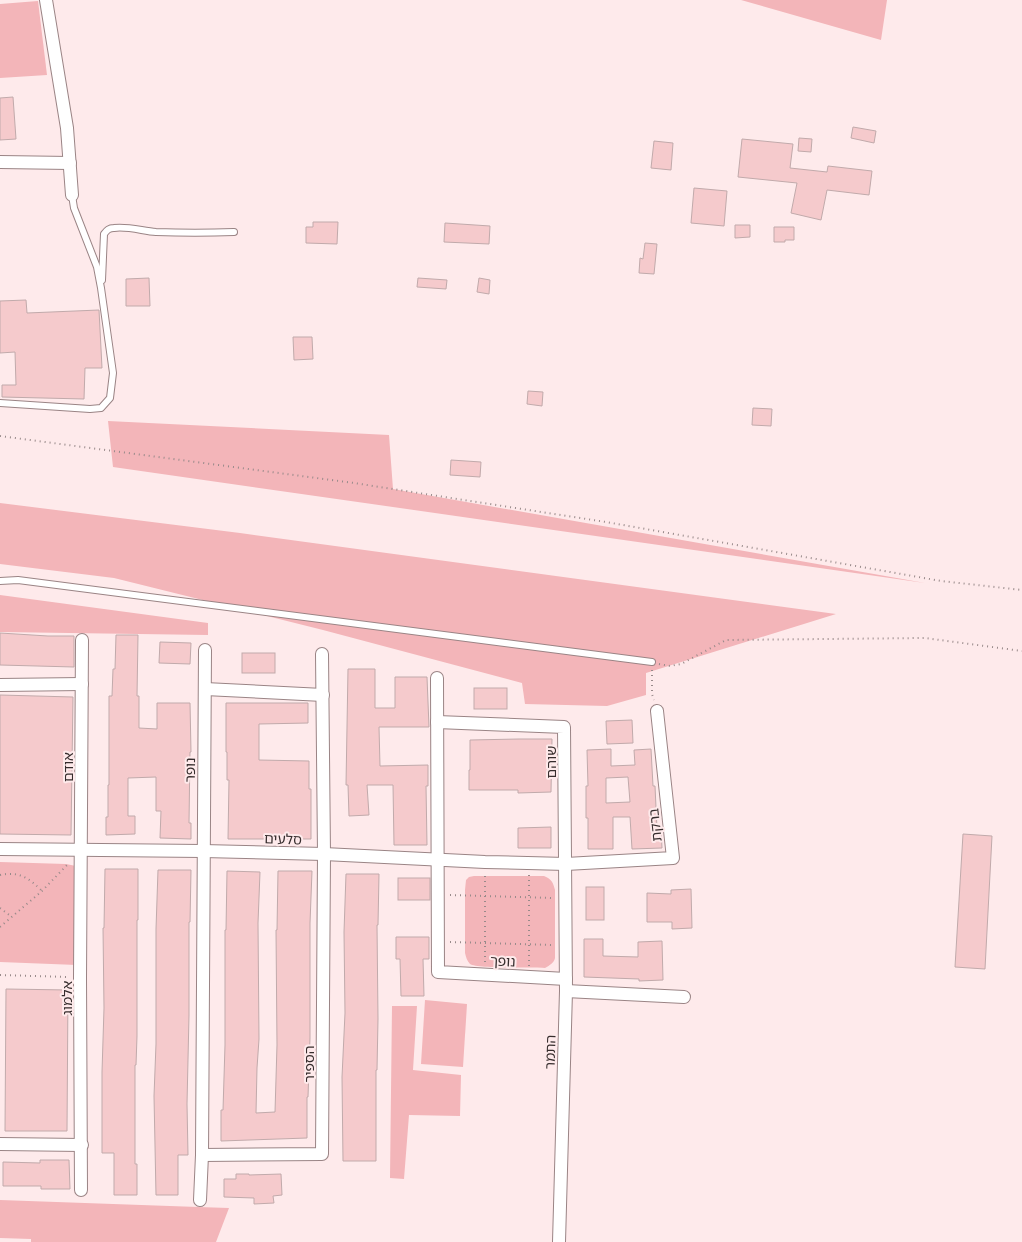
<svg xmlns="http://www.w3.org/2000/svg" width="1022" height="1242" font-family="Literata,'Noto Sans Hebrew',serif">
<rect width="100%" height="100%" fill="#feeaeb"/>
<!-- green -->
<g fill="#f3b5b9">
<polygon points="741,0 887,0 881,40"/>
<polygon points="38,1 47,75 0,78 0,4"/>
<polygon points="108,421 389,435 393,489 925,583 113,467"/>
<polygon points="0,503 240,533 836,614 646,673 646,695 607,706 525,704 522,683 323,630 114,578 0,564"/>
<polygon points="0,595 208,623 208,635 0,632"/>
<polygon points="0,862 66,864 76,866 77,965 0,962"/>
<path d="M474,876h70c8,3 9,7 11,14v68c-1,5 -5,7 -10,10 -12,-1 -67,1 -75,-4 -3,-3 -4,-7 -5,-11v-63l1,-10 3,-3z"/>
<polygon points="425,1000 467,1004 463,1067 421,1064"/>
<polygon points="392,1006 417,1006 413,1070 461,1075 460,1116 409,1115 404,1179 390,1178"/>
<polygon points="0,1200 198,1207 229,1208 216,1242 31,1242 31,1239 0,1238"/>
</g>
<!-- building -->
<g fill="#f5cacc" stroke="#c1aaab" fill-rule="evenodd">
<polygon points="13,97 16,139 0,140 0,98"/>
<polygon points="853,127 876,131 874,143 851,138"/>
<polygon points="799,138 812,139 811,152 798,151"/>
<polygon points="742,139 793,144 790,168 827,172 828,166 872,171 869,195 827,190 821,220 791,213 797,183 738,177"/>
<polygon points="654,141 673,143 671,170 651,168"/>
<polygon points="694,188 727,191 724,226 691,223"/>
<polygon points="313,222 338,222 337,244 306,243 306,227 313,227"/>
<polygon points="445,223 490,226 489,244 444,242"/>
<polygon points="735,225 750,225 750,237 735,238"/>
<polygon points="774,227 794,227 794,240 785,240 785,242 774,242"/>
<polygon points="645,243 657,244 654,274 639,273 640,258 643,259"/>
<polygon points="149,278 150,306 126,306 126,279"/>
<polygon points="418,278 447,280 446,289 417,287"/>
<polygon points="479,278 490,280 489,294 477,292"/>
<polygon points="26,300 27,313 99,310 102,368 85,368 84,399 2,397 2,385 16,385 15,352 0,353 0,301"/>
<polygon points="293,337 312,337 313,359 294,360"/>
<polygon points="528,391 543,392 542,406 527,404"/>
<polygon points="753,408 772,409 771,426 752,425"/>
<polygon points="451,460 481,462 480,477 450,475"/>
<polygon points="0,633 48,636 74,636 74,667 0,665"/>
<polygon points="116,635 138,635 137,696 139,696 139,728 157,729 157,703 190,703 191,752 190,752 189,823 191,823 191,839 160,838 161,811 156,811 156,777 128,778 128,816 135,816 135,834 106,835 106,817 108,817 108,785 109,785 109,696 112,696 113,669 115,669"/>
<polygon points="160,642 191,643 190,664 159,663"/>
<rect x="242" y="653" width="33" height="20"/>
<polygon points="348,669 375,669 375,708 395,708 395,677 427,677 429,727 379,727 380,766 428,765 428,786 426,786 427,845 394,845 393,785 367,785 369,815 349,816 348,785 346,785"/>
<rect x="474" y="688" width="33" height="21"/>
<polygon points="0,695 73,697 71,835 0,834"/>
<polygon points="226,703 308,703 308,723 259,724 259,760 309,761 309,789 311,789 311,839 228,839 229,780 227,780 227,752 226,752"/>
<polygon points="632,720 633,743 607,744 606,721"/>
<polygon points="519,739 552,739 551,792 518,793 518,790 469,790 469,770 470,770 470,740"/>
<path d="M611,749v17l24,-1 -1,-15 17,-1 2,37h2l2,43h4l1,19 -30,1 -2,-32h-17v32h-25v-31h-2v-32h2l-1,-36zM628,777l2,25 -24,1v-25z"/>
<polygon points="551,827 551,848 518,848 518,828"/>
<polygon points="963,834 992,836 985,969 955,967"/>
<polygon points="105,869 138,869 138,920 137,920 137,1036 136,1065 135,1065 135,1164 137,1164 137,1195 114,1195 114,1153 102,1153 102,1072 104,1008 103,928 104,928"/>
<polygon points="158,870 191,870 190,922 189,922 189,1015 187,1104 188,1155 178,1155 178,1195 156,1195 154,1096 156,1044 156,929"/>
<polygon points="227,871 260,872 258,923 259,1039 257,1068 256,1113 275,1112 277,1045 276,930 277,930 278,871 312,871 310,923 310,1038 308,1097 307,1097 307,1138 221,1141 221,1110 223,1110 225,1045 225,930 226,930"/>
<polygon points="346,874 379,874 378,925 377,925 378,1019 377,1070 376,1070 376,1161 343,1161 342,1077 345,1013 344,932"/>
<rect x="398" y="878" width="32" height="22"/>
<rect x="586" y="887" width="18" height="33"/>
<polygon points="691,889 692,928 672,929 672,922 647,922 647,893 671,894 671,890"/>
<polygon points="396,937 429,937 429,959 423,959 424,996 401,996 400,959 396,959"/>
<polygon points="584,939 603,939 603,956 638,957 638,942 662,941 663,980 639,981 639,979 584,977"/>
<polygon points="6,989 68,990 67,1131 5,1131"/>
<polygon points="40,1160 69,1160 70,1189 41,1189 41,1186 3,1186 3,1162 40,1163"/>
<polygon points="236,1174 249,1174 249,1175 281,1174 282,1195 273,1196 274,1203 254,1204 254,1198 224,1197 224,1179 236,1179"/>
</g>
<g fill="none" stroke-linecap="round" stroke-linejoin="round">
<defs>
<g id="service">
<path d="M102,280l2,-46c3,-4 5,-6 10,-6 13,-2 29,3 42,4 26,1 52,1 78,0"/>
<polyline points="0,403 90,409 101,408 110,398 113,373 101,288 97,267 74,208 72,195"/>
<polyline points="0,581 18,580 652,662"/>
</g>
<g id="minor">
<polyline points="46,0 67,128 72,195"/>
<polyline points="0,162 70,163"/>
<polyline points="437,678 438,972 566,979"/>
<polyline points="0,685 82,684"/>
<polyline points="205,689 323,695"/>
<polyline points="437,722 564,727 566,991 559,1242"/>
<polyline points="0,849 203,851 324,854 485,862 566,864 673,858 657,711"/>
<polyline points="566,991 684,997"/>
<polyline points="0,1144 82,1145"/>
<polyline points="202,1155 322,1154 324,854 322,654"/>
<polyline points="81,1190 80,978 82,640"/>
<polyline points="200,1200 202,1155 205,650"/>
</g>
</defs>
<!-- service casing -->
<use href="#service" stroke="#9a8485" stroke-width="8"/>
<!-- minor casing -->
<use href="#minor" stroke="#9a8485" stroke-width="14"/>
<!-- path -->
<g stroke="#988a8a" stroke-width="2" stroke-dasharray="1 4" stroke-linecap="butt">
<polyline points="0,436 354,483 606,522 941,581 1022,590"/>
<polyline points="659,664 670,666 681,664 726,640 925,638 1022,651"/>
<polyline points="652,670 652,694 654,700"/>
<path d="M0,875c19,-4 29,3 42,16"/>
<polyline points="450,895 553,898"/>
<polyline points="0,908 12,917"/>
<polyline points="0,927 42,891 68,864"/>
<polyline points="450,942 553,945"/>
<polyline points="485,962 485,875"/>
<polyline points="529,966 529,875"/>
<polyline points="0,975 68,977"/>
</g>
<!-- service -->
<use href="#service" stroke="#fff" stroke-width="6"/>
<!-- minor -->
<use href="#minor" stroke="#fff" stroke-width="12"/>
</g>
<g text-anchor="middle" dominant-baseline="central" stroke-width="4" stroke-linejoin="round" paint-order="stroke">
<!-- street labels -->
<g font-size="14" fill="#362d2d" stroke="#feeaeb">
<text transform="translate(550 762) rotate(-90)">שוהם</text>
<text transform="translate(67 767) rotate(-90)">אודם</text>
<text transform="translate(189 770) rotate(-89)">נופר</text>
<text transform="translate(654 825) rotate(-96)">ברקת</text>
<text transform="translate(283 838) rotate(2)">סלעים</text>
<text transform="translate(503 960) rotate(3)">נופך</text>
<text transform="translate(66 998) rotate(-90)">אלמוג</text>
<text transform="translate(549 1052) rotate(-88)">התמר</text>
<text transform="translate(308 1064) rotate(-90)">הספיר</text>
</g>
</g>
</svg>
